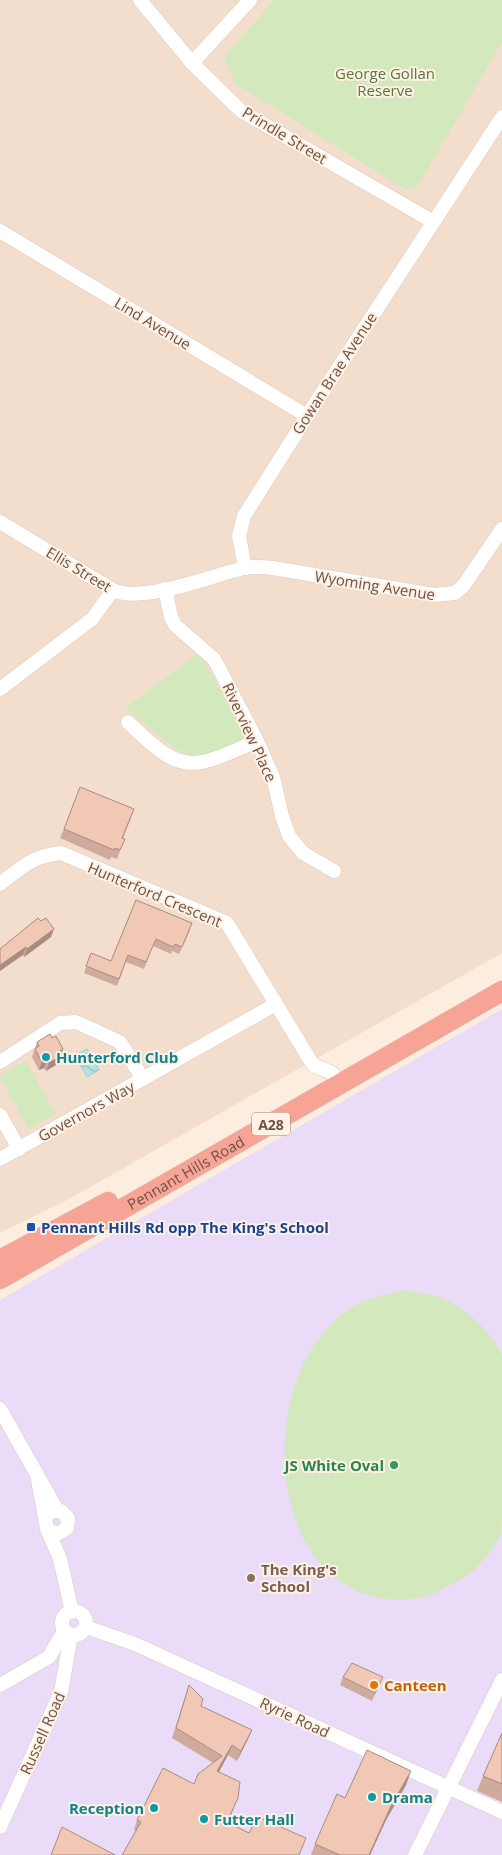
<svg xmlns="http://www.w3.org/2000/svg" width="502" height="1855" font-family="'Open Sans',sans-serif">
<defs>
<pattern id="water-waves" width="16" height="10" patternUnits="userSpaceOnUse" patternTransform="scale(1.25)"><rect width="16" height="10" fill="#b4e3e4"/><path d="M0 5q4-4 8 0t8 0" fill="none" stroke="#97babb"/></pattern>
</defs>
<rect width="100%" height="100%" fill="#fcedde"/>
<!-- residential -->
<polygon fill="#f3ddcd" points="0,0 502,0 502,953 71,1198 0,1233"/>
<!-- education -->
<polygon fill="#eadbf8" points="502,1009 502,1855 0,1855 0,1300"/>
<!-- green -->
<g fill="#d4e8be">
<polygon points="274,0 502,0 502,42 418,186 406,190 235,83 224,58"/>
<path d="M197,654l6,5 43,78c-8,3 -36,20 -41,20 -27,4 -58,-35 -80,-49z"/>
<polygon points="26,1061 56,1114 29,1129 0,1078 0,1075"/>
<path d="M405,1290c11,3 24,3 35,7 25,11 51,33 62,58 0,43 0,86 0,129 0,15 0,35 -1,49 -2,8 -20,31 -27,37 -7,6 -17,11 -25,16 -19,12 -39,15 -61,13 -119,-13 -129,-197 -62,-269 5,-5 10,-12 15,-16 20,-14 41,-19 64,-24z"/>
</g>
<!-- water -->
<polygon fill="url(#water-waves)" stroke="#9ad4d6" points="87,1049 99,1070 87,1077 77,1059 74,1060 72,1057"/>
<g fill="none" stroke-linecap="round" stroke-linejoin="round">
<defs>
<g id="minor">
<polyline points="140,0 192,63 241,111 432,221"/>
<polyline points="192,63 250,0"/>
<polyline points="0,231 307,416"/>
<path d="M0,522l113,68c29,14 100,-15 131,-22 12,-2 24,-1 35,1l155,26 21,-2 9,-8 38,-56"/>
<polyline points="245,568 239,536 244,516 307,416 502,117"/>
<polyline points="165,589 171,617 175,625 214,659 257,741 273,777 282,816 289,836 303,853 334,871"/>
<polyline points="0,689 92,619 113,590"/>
<path d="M128,722c54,53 61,49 129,19"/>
<path d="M0,884c22,-17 32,-28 61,-31l166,70 86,142 19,8"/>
<polyline points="0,1062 60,1023 76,1022 120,1042 143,1079"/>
<polyline points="0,1115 19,1149"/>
<polyline points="0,1159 276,1004"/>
<polyline points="0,1409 57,1510"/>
<polyline points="37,1474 47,1529 57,1534 67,1528 68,1518 61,1511 50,1511 45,1518"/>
<polyline points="47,1529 60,1559 72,1612"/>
<circle cx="74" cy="1623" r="12"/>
<polyline points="86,1627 135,1644 502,1812"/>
<polyline points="0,1685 49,1657 64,1631"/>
<polyline points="0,1827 61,1692 71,1635"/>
<polyline points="415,1855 502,1680"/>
</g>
<g id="highway">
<polyline points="0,1260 108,1202"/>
<path id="s1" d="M0,1279l502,-288"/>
</g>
</defs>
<!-- minor casing -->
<use href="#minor" stroke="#e1cabe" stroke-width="15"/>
<!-- highway casing -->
<use href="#highway" stroke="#d7cecb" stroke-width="21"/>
<!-- minor -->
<use href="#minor" stroke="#fff" stroke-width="14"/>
<!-- highway -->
<use href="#highway" stroke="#f7a395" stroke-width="20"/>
</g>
<!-- wall -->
<g fill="#cfab9d">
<polygon points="131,818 123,838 121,848 117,859 111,857 110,860 60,838 64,829"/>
<polygon points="136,900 190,930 179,954 172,951 171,954 153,946 144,969 126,962 117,986 84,973 91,953 111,961"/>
<polygon points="51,937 24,957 23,955 0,949"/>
<polygon points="52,1038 63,1049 59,1063 46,1071 44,1068 39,1070 32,1057 37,1042"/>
<polygon points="343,1677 383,1677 372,1701 340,1685"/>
<polygon points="189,1685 201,1706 252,1730 248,1739 237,1761 228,1755 219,1772 234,1808 228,1822 249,1833 306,1838 136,1831 134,1830 137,1820 194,1784 213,1763 172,1738"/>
<polygon points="502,1733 502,1802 477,1791 483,1776"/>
<polygon points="406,1785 386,1820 370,1855 311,1855 315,1844"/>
</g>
<!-- shaded-wall -->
<g fill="#a98b7f">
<polygon points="54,929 51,937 24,957 27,949"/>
<polygon points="26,947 23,955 0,971 0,965"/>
<polygon points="63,1049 59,1063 46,1071 49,1063 60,1051"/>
<polygon points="47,1060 44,1068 39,1070 42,1062"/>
<polygon points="252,1730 248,1739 237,1761 241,1751"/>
<polygon points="232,1745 228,1755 214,1781 217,1771"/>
<polygon points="411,1771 406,1785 386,1820 370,1855 369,1855 391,1806"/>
</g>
<!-- building -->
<g fill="#f1c7b6" stroke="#a98b7f">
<polygon points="80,787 134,809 122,838 125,839 120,850 115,848 114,850 64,829"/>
<polygon points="136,900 192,923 182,947 175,944 173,947 156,939 146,962 128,955 119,979 86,966 91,953 111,961"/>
<polygon points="38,918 41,921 46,918 54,929 27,949 26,947 0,965 0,949"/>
<polygon points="50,1034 52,1038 56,1036 63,1049 60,1051 62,1055 49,1063 47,1060 42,1062 35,1049 39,1046 37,1042"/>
<polygon points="352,1663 383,1677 375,1693 343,1677"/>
<polygon points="189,1685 203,1699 201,1706 252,1730 241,1751 232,1745 217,1771 240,1782 238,1798 227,1822 249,1833 258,1817 306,1838 299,1855 122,1855 141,1822 137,1820 163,1768 194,1784 198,1774 222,1756 176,1728"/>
<polygon points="502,1733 502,1784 483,1776"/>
<polygon points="367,1750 411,1771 391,1806 369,1855 340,1855 315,1844 337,1794 345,1798"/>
<polygon points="62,1827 115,1855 51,1855"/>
</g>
<!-- markers -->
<g fill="#0f9aa8" stroke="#fff1e4" stroke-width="2">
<circle cx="46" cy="1057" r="5"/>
<circle cx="372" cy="1797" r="5"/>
<circle cx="154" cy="1808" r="5"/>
<circle cx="204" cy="1819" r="5"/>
</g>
<rect fill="#1a4fb4" stroke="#fff1e4" stroke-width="2" x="26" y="1222" width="10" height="10" rx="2.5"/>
<circle fill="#2e9e5b" stroke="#fff1e4" stroke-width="2" cx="394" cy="1465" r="5"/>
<circle fill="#8d6e63" stroke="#fff1e4" stroke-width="2" cx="251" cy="1578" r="5"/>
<circle fill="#e8710a" stroke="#fff1e4" stroke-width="2" cx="374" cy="1685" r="5"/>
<g text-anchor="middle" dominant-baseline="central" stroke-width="4" stroke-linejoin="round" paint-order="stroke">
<!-- shield labels -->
<rect fill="#fff1e4" stroke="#9c8176" stroke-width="1" x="252" y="1112.5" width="38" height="23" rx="4"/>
<g font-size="14" font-weight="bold" fill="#715147">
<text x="271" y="1124">A28</text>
</g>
<!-- park labels -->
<g font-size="15" fill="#56783f" stroke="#fff1e4">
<text x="385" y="73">George Gollan<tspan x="385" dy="17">Reserve</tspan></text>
</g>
<!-- street labels -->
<g font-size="15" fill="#715147" stroke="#fff1e4">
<text transform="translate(285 135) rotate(31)">Prindle Street</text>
<text transform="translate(153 323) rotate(31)">Lind Avenue</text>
<text transform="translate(334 373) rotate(-57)">Gowan Brae Avenue</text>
<text transform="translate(79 569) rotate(31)">Ellis Street</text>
<text transform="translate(375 585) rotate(9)">Wyoming Avenue</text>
<text transform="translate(250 732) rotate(65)">Riverview Place</text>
<text transform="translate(155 894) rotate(23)">Hunterford Crescent</text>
<text transform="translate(86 1111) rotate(-29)">Governors Way</text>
<text stroke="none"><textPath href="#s1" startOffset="214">Pennant Hills Road</textPath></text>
<text transform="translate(295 1717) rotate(25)">Ryrie Road</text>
<text transform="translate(42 1733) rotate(-66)">Russell Road</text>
</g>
<!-- culture labels -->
<g font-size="15" font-weight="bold" fill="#0d838f" stroke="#fff1e4" text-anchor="start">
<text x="56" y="1057">Hunterford Club</text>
<text x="382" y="1797">Drama</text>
<text x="144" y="1808" text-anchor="end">Reception</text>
<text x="214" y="1819">Futter Hall</text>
</g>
<!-- transit labels -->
<g font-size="15" font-weight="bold" fill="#164399" stroke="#fff1e4" text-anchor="start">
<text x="41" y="1227">Pennant Hills Rd opp The King's School</text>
</g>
<!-- leisure labels -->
<g font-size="15" font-weight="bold" fill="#27864d" stroke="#fff1e4" text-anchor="end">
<text x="384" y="1465">JS White Oval</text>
</g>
<!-- education labels -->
<g font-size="15" font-weight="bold" fill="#785e54" stroke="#fff1e4" text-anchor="start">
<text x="261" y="1569">The King's<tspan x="261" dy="17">School</tspan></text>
</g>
<!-- food labels -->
<g font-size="15" font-weight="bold" fill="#c56008" stroke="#fff1e4" text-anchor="start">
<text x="384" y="1685">Canteen</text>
</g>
</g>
</svg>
